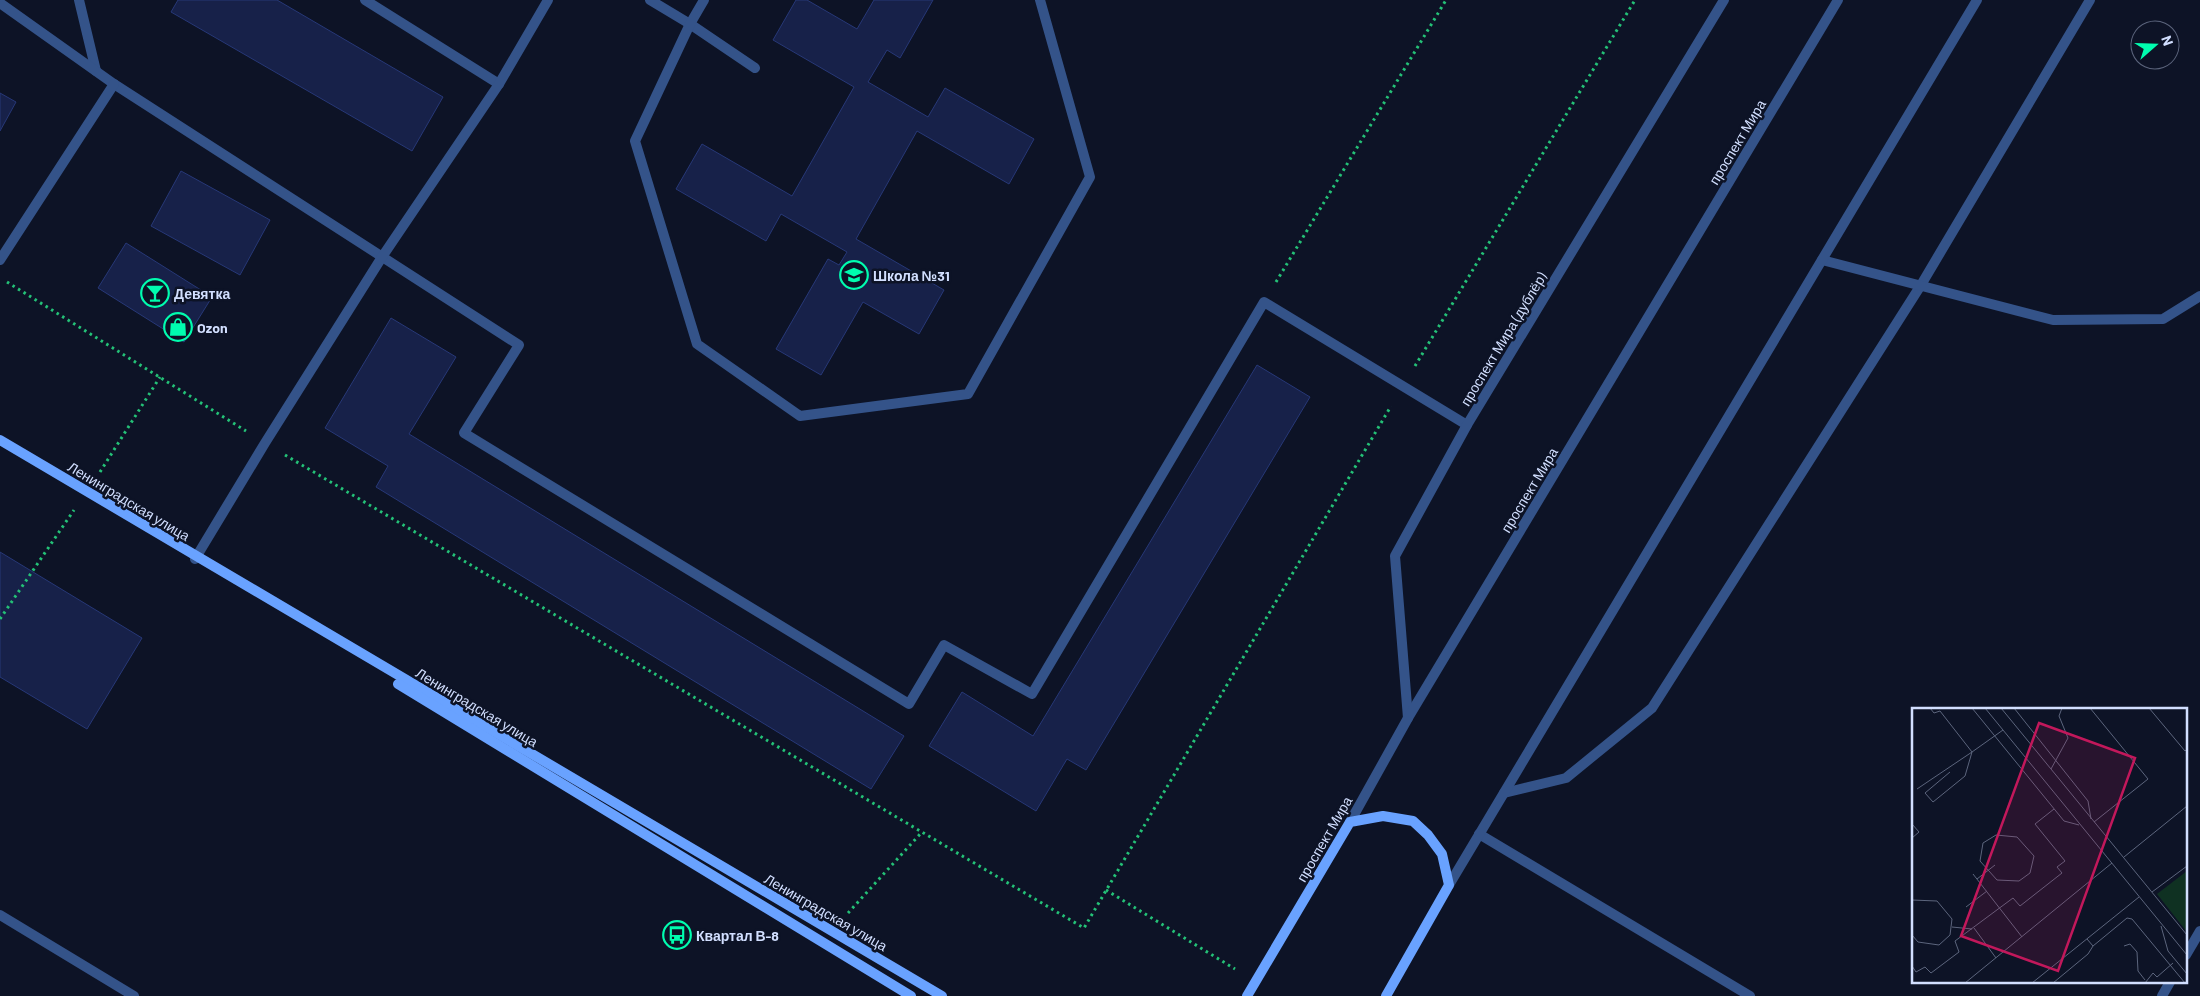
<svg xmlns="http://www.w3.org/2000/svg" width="2200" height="996" font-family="Barlow,sans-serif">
<rect width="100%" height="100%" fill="#0d1326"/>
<!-- building -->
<g fill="#172149" stroke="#273877">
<polygon points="178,0 277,0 443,97 412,151 171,12"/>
<polygon points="796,0 807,0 857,29 874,0 933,0 900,58 887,50 868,82 928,117 945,88 1034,139 1009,184 917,131 856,239 944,290 919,334 863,302 821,375 776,349 828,259 839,265 847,252 781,214 766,241 676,189 702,144 792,196 854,87 773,40"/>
<polygon points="0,93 16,102 0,131"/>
<polygon points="181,171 270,220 240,275 151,226"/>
<polygon points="126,243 212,297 184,342 98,288"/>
<polygon points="391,318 456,357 409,434 904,736 871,789 376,487 388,466 325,428"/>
<polygon points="1257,365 1310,397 1086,770 1067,759 1036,811 929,746 962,692 1033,736"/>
<polygon points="0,552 142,638 87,729 0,677"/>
</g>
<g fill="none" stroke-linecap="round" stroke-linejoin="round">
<!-- path -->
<g stroke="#24c177" stroke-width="3" stroke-dasharray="2.5 4" stroke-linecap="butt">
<polyline points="7,282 246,431"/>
<polyline points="1276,282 1446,0"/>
<polyline points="1415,366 1635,0"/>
<polyline points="285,455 1084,928 1391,406"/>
<polyline points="100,472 160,377"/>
<polyline points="0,619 74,510"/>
<polyline points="1106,890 1235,969"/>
<polyline points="848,913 922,832"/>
</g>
<!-- lane -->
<g stroke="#345389" stroke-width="10">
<polyline points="79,0 96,71"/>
<polyline points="365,0 499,84"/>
<polyline points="650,0 690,24 755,68"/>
<polyline points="704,0 690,24 635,141 697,344 800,416 968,394 1090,177 1040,0"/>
<polyline points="0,3 114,84 519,345 464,433 909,704 944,645 1032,694 1264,302 1467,425"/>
<polyline points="0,260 114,84"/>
<polyline points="195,559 265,443 382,257 499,84 548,0"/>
<polyline points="1408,718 1395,556 1467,425 1724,0"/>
<polyline points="1504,793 1566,778 1652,708 1921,285 2090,0"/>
<polyline points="0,915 134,996"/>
</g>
<!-- street -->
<g stroke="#345389" stroke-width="10">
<polyline points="1822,260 2053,320 2163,319 2200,296"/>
<polyline points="1350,822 1408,718 1838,0"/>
<polyline points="1479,834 1750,996"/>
<polyline points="1449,885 1977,0"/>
<polyline points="2186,955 2200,931"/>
<polyline points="2162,996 2170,982"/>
</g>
<!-- secondary -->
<g stroke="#69a2ff" stroke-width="10">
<polyline points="0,440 942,996"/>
<polyline points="398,684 911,996"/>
<polyline points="1247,996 1350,822 1383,816 1413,821 1428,835 1442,854 1449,885 1386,996"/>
</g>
</g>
<!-- icons -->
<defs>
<symbol id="school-ring" viewBox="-11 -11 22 22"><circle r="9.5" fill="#0d1326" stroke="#00fdaf" stroke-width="1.5"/><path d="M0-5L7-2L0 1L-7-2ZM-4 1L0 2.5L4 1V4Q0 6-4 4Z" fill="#00fdaf"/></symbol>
<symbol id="bar-ring" viewBox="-11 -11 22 22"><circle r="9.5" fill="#0d1326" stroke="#00fdaf" stroke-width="1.5"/><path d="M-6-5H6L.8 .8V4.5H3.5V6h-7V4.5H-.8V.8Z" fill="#00fdaf"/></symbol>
<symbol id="shop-ring" viewBox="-11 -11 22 22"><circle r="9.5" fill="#0d1326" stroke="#00fdaf" stroke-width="1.5"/><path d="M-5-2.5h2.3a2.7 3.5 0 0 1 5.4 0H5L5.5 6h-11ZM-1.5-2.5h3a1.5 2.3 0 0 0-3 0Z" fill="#00fdaf"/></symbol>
<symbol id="bus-ring" viewBox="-11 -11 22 22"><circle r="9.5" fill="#0d1326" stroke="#00fdaf" stroke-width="1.5"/><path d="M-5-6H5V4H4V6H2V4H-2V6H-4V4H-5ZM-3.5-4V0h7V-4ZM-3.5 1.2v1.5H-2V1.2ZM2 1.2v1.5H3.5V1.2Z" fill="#00fdaf"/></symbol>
</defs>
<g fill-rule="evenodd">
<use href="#school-ring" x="838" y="259" width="32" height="32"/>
<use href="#bar-ring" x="139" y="277" width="32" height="32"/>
<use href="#shop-ring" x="162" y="311" width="32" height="32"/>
<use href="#bus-ring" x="661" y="919" width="32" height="32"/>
</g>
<g text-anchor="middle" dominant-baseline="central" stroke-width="5" stroke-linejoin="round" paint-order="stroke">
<!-- street labels -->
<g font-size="14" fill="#d2dfff" stroke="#0d1326">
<text transform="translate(1737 142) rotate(-59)">проспект Мира</text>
<text transform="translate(1503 339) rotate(-59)">проспект Мира (дублёр)</text>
<text transform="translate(1529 490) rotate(-59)">проспект Мира</text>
<text transform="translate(129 501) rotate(31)">Ленинградская улица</text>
<text transform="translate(477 707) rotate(31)">Ленинградская улица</text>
<text transform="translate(1324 839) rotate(-60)">проспект Мира</text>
<text transform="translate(826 912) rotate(30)">Ленинградская улица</text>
</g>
<!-- poi labels -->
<g font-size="14" font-weight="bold" fill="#d2dfff" stroke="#0d1326" text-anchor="start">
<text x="873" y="275">Школа №31</text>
<text x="174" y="293">Девятка</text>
<text x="197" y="327">Ozon</text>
<text x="696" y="935">Квартал В-8</text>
</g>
</g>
<!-- overview -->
<g transform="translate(1912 708)">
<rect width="275" height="275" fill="#0d1326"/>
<path d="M275,163v61l-30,-38z" fill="#0f3122"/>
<path fill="none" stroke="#5c657d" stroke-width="1" d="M18,0l4,5 6,-2 32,41 31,-22M60,0l92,113 15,4M73,0l202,247M89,0l186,227M102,0l74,93 3,18M178,0l58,71 -54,43M237,0l36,43 2,-2M139,61l17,-31 -9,-22 3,-8M38,64l-25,21 8,9 32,-26 7,-24M5,81l55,-37M0,116l7,8 -7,6M84,127l21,2 17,19 -4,17 -11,8 -22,-1 -17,-19 3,-18zM212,149l63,-51M61,166l49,63M65,171l18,-14M240,184l35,-26M0,192l25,1 15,18 -2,16 -11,10 -21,-3 -6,-7M54,199l21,-16M249,218l7,25 19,23M40,219l20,2M62,220l22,30M175,231l6,7 34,-28 5,1 53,64M212,238l6,-2 7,8 1,19 7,9M0,258l4,6 9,-5 6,6 28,-21 -4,-11 58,-43 7,8 42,-33 -5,-6 8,-6 -30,-37 19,-15M53,275l147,-120M120,275l107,-86M141,275l35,-29 5,-8M233,275l8,-10 4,4 16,-14"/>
<path fill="#c2185b" fill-opacity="0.15" stroke="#c2185b" stroke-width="2.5" d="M127,15l96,35 -77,213 -97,-35z"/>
<rect width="275" height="275" fill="none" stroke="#d2dfff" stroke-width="2.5"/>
</g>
<!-- north arrow -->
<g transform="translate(2155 45) rotate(70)"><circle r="24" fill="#0d1326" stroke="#5c657d"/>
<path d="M0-4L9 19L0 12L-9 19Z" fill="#00fdaf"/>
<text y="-8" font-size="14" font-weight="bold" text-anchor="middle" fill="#d2dfff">N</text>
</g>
</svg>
